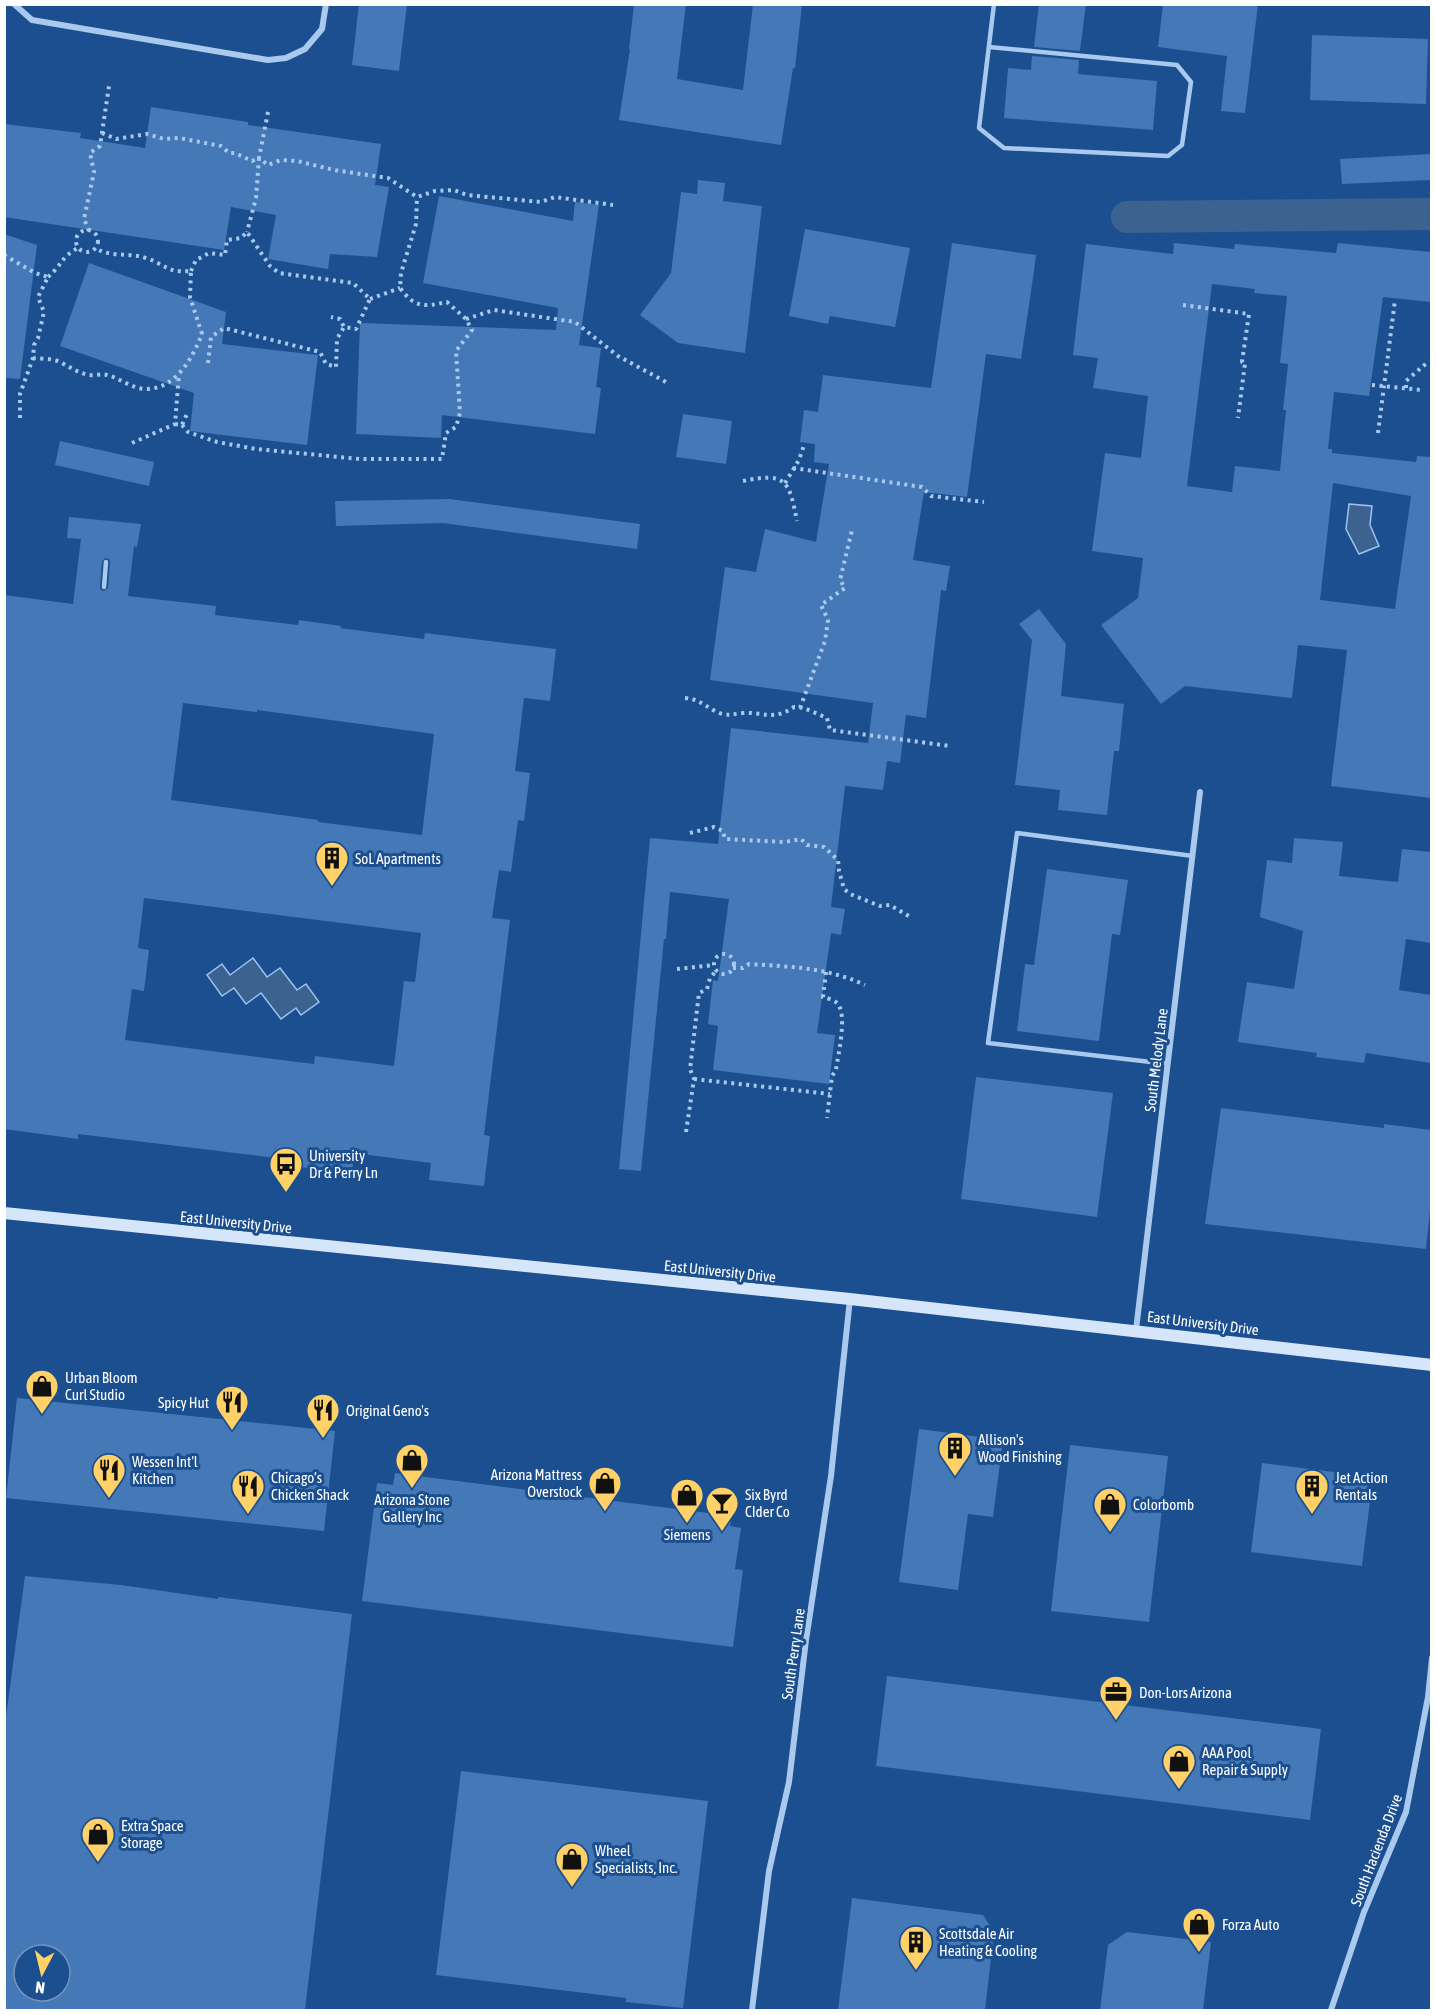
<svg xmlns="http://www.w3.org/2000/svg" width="1436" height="2015" font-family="'Asap Condensed',sans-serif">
<rect width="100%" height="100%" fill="#1b4f8f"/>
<!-- water -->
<g fill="#3c6290" stroke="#9cc4f0" stroke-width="1.5">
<polygon points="1349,504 1372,506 1370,525 1379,546 1359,554 1346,529"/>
<polygon points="253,958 267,977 280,968 297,990 306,984 319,1002 301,1015 296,1008 281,1019 261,993 246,1004 234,988 222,996 207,975 222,964 230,975"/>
</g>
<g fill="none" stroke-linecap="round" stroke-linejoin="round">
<!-- canal -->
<polyline stroke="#3c6290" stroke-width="32" points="1127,217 1432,214"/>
</g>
<!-- building -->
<g fill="#4478b7" fill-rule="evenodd">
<polygon points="359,4 407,4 399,71 352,65"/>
<polygon points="634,4 686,4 677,79 743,90 753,4 802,4 795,68 793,68 781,145 619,120 630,49 629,49"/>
<polygon points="1039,4 1086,4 1080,51 1034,47"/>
<polygon points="1163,4 1258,4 1245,113 1221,111 1227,56 1158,47"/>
<polygon points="1312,35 1428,39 1426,104 1310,100"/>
<polygon points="1032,56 1079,60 1078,74 1157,81 1153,130 1004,118 1008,68 1031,70"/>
<polygon points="151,107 248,122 248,125 381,144 375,185 389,187 377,257 330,254 328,269 268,259 276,215 231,207 224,250 4,217 4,124 81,133 80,138 145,148"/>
<polygon points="1431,154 1431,180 1342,184 1340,159"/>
<polygon points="698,180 725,183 723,201 762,206 745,353 678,343 640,315 671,273 681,192 697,194"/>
<polygon points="439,196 573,221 575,202 599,205 579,345 601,348 596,387 601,388 595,434 442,415 441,438 356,434 360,323 556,330 558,308 423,283"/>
<polygon points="805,229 910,248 895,327 830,316 828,324 789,316"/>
<polygon points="4,234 37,245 20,379 4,378"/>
<polygon points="952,243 1036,255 1033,278 1021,359 986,354 967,497 924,492 913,560 950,566 946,591 941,590 926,718 906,715 900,763 887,761 883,790 845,786 831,907 845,909 841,935 831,933 817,1033 835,1035 829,1084 713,1070 718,1026 708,1024 713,980 718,981 729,899 670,892 666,939 664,939 641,1171 619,1169 650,838 718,844 731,728 868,743 873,703 710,680 725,567 756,572 765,529 816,542 829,464 814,462 815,444 800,442 804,410 818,412 823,375 931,388"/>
<path d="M1174,243l60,6 1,-5 101,9 2,-10 93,9v50l-48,-5 -14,99 -35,-4 -6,57h4v4l84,9 1,-6 14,1v341l-100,-12 16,-136 -49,-5 -6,53 -107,-12 -24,18 -60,-79 37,-27 5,-40 -51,-7 13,-98 36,5 7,-62 -55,-8 5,-30 -25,-3 13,-111 87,10zM1212,284l43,5 -1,4 33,3 -7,67 8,1 -5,46h3l-6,61 -45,-5 -3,26 -45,-6zM1333,483l78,13 -16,113 -75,-9z"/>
<polygon points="89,263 226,312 222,344 318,355 307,445 190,431 194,393 60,346"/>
<polygon points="683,414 732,421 726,464 676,457"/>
<polygon points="60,441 154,462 149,486 55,465"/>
<polygon points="449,499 640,524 637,549 443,523 336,526 335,501"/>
<path d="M69,517l72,7 -4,23 -3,-1 -6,50 88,10 -1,9 83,10 1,-5 42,6 -1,2 84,11 1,-6 131,16 -6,52 -26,-3 -9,73 15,2 -6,48 -6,-1 -7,52 -12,-2 -7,48 18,2 -26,215 6,1 -6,50 -55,-6 2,-17 -77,-10 -2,20 -52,-6 1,-6 -223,-27v5l-74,-10v-534l69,9 8,-65 -14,-1zM105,558l4,1 1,3 -2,26 -4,3 -3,-1 -1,-3 2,-25zM183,703l74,9v-2l177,24 -12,101 -104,-13v-2l-147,-20zM144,898l277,35 -6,49 -11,-1 -10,85 -79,-10 -1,8 -189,-24 7,-51 12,2 5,-41 -11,-2z"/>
<polygon points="1039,609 1066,644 1061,696 1124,704 1119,751 1114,751 1107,815 1058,810 1060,790 1015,785 1032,640 1019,624"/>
<polygon points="1294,838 1343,842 1339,876 1398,882 1402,849 1431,852 1431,943 1406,939 1399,990 1431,995 1431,1063 1366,1053 1364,1063 1316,1057 1317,1053 1238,1042 1247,982 1294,989 1303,931 1260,917 1267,860 1292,863"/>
<polygon points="1047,869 1128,880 1120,935 1112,934 1099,1041 1017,1031 1025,964 1034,965"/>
<polygon points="976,1077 1113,1093 1097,1217 961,1199"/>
<polygon points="1221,1108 1384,1128 1384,1124 1431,1130 1431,1201 1426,1249 1205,1224"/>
<polygon points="17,1398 335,1431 324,1531 6,1498"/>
<polygon points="919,1429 1003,1440 993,1517 968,1514 958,1590 899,1582"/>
<polygon points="1070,1445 1168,1456 1149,1622 1051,1611"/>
<polygon points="1262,1463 1373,1477 1362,1566 1251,1552"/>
<polygon points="395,1473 732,1516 730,1526 741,1528 735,1569 743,1570 733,1647 362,1601 377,1483 393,1485"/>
<path d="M25,1576l96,9 97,14v-2l134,17 -47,396h-301v-279zM24,1955h36v36h-36z"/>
<polygon points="887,1676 1321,1729 1310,1820 876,1766"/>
<polygon points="461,1771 708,1801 683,2008 626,2002 626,1998 436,1975"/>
<polygon points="852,1898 983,1915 994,1932 985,2010 838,2010"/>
<polygon points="1127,1932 1211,1942 1203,2010 1100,2010 1108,1945"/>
</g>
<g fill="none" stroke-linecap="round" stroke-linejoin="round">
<!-- path -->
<g stroke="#a9c9ee" stroke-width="4" stroke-dasharray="3 4.5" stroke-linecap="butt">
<polyline points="268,112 259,158 268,165 281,160 297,161 334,170 388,178 417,197 435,191 454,190 467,195 541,202 555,197 613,205"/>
<polyline points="102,133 116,139 147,134 164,139 179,138 221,146 229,153 235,153 252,161 259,158 256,198 247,232"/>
<circle cx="87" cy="241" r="11"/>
<polyline points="89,231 84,219 94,172 90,153 100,146 109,86"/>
<polyline points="4,255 35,273 48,277 38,297 44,312 38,338 34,345 33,358 20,394 20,422"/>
<polyline points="191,271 196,260 209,253 225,255 227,240 241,238 247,232 270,266 279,273 353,283 370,299 356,329 344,327 340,319 331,317"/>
<path d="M48,277c14,-12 13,-20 30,-29"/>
<polyline points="370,299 400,288"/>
<polyline points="1183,305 1249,314 1242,362 1245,363 1238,418"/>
<polyline points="466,319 494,310 575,322 618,356 666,382"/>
<path d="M33,358c8,1 19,0 27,4 10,5 18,11 29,13 6,1 13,-2 18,0 13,3 25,14 39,14 30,0 47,-32 56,-55l-12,-37 1,-26c-25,2 -24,-6 -45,-13 -17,-6 -35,0 -51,-10"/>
<polyline points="208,363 211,337 224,328 320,352 326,364 336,367 337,339 344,327"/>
<polyline points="1372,385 1421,390"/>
<polyline points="1406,388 1406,381 1429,361"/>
<polyline points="175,424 182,425 187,414"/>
<path d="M182,425l6,7 29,10 39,7 104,10h82l4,-26 10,-6 4,-14 -4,-62 16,-21 -6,-11 -19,-17c-23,5 -32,6 -47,-14l1,-15 15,-49 1,-27"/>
<polyline points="1378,433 1395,300"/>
<polyline points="132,443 175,424 179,374"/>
<polyline points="793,468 922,487 931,496 984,502"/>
<path d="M743,481c43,-9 46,-1 54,40"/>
<polyline points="785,483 799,460 804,445"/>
<path d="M685,698c13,1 19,7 30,13 11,6 18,3 28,2 22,-1 30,8 51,-6l10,1 23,10 3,12 120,16"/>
<polyline points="800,708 825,641 828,620 821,605 845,588 840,580 852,530"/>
<polyline points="690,833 714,827 723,831 725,839 785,842 801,839 807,845 824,847 838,860 839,871 844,889 850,894 880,906 890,905 912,918"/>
<circle cx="724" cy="964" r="10"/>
<path d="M733,968h10l6,-4c42,3 77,3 116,21"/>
<polyline points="677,969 714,965"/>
<path d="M826,972l-3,25c4,1 11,3 14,6 11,11 1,52 -1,67l-4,6 -5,42"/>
<polyline points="694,1079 830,1094"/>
<polyline points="686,1132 694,1079 690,1069 699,993 707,989 710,978 716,971"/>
</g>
<!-- service -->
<g stroke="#a9c9ee" stroke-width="4.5">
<polyline points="989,47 1177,65 1191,82 1182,145 1168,156 1004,148 979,128 994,4"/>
<polyline points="104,587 106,562"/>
<polyline points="1168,1064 988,1043 1017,833 1193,856"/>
</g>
<!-- minor -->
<g stroke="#a9c9ee" stroke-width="6">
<polyline points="14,4 32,20 268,60 286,58 305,49 322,29 326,4"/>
<polyline points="1136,1330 1200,792"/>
<polyline points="752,2010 769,1871 789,1782 806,1640 831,1476 850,1299"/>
<polyline points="1331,2010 1364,1912 1406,1812 1428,1697 1432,1658"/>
</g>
<!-- secondary -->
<polyline stroke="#d6e6fa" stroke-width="12" points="4,1213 850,1299 1432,1365"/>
</g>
<!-- icons -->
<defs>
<symbol id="building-pin" viewBox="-11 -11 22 30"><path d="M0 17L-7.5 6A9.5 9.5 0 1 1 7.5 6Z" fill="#ffd166" stroke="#1b4f8f"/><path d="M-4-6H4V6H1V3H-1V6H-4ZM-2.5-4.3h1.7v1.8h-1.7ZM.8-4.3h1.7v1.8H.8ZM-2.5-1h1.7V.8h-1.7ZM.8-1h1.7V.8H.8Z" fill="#111"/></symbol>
<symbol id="bus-pin" viewBox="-11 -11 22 30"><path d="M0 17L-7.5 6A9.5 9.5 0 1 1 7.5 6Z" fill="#ffd166" stroke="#1b4f8f"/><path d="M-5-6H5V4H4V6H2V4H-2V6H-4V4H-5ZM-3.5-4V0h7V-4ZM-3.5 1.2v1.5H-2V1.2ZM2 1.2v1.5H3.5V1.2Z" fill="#111"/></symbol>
<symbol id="shop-pin" viewBox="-11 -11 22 30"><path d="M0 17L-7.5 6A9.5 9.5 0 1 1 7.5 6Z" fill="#ffd166" stroke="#1b4f8f"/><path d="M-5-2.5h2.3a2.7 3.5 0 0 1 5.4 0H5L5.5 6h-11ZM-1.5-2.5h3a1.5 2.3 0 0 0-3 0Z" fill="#111"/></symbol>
<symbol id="restaurant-pin" viewBox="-11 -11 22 30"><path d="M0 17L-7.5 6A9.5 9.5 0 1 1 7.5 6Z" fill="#ffd166" stroke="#1b4f8f"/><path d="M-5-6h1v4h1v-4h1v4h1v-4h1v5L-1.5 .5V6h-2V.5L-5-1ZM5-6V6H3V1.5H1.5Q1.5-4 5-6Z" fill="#111"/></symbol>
<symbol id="bar-pin" viewBox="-11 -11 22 30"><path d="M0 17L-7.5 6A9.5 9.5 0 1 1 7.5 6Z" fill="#ffd166" stroke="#1b4f8f"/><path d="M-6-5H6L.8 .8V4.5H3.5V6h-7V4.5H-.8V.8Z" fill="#111"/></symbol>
<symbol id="office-pin" viewBox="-11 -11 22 30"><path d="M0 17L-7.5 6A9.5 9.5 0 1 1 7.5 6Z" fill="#ffd166" stroke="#1b4f8f"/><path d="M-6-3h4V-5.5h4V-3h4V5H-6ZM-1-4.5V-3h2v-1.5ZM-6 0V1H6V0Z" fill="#111"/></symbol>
</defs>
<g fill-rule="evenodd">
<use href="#building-pin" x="313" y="839" width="38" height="52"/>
<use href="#bus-pin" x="267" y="1145" width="38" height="52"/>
<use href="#shop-pin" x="23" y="1367" width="38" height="52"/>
<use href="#restaurant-pin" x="213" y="1383" width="38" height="52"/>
<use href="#restaurant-pin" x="304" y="1391" width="38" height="52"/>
<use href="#building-pin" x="936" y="1429" width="38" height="52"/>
<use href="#shop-pin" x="393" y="1441" width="38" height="52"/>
<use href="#restaurant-pin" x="90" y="1451" width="38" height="52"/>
<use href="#shop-pin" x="586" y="1464" width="38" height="52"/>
<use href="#restaurant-pin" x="229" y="1467" width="38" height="52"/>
<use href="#building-pin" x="1293" y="1467" width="38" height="52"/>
<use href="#shop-pin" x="668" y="1476" width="38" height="52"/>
<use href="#bar-pin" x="703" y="1484" width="38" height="52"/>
<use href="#shop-pin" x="1091" y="1485" width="38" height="52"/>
<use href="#office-pin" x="1097" y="1673" width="38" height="52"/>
<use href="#shop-pin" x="1160" y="1742" width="38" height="52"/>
<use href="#shop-pin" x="79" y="1815" width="38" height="52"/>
<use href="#shop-pin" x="553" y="1840" width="38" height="52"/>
<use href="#shop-pin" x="1180" y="1905" width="38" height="52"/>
<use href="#building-pin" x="897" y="1923" width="38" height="52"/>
</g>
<g text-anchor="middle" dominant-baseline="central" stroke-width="6" stroke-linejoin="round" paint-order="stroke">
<!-- poi labels -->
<g font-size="15" fill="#fff" stroke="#1b4f8f" text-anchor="start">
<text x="355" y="858">SoL Apartments</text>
<text x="309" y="1155">University<tspan x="309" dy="17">Dr &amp; Perry Ln</tspan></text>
<text x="65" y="1377">Urban Bloom<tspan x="65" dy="17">Curl Studio</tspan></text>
<text x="209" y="1402" text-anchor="end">Spicy Hut</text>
<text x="346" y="1410">Original Geno's</text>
<text x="978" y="1439">Allison's<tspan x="978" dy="17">Wood Finishing</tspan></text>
<text x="132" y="1461">Wessen Int'l<tspan x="132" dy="17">Kitchen</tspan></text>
<text x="582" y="1474" text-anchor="end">Arizona Mattress<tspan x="582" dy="17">Overstock</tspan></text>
<text x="271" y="1477">Chicago’s<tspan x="271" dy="17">Chicken Shack</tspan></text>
<text x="1335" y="1477">Jet Action<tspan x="1335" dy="17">Rentals</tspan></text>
<text x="745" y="1494">Six Byrd<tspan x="745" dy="17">CIder Co</tspan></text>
<text x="412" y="1499" text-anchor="middle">Arizona Stone<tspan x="412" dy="17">Gallery Inc</tspan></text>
<text x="1133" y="1504">Colorbomb</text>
<text x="687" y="1534" text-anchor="middle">Siemens</text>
<text x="1139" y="1692">Don-Lors Arizona</text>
<text x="1202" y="1752">AAA Pool<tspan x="1202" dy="17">Repair &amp; Supply</tspan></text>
<text x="121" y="1825">Extra Space<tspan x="121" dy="17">Storage</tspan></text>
<text x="595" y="1850">Wheel<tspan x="595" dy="17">Specialists, Inc.</tspan></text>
<text x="1222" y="1924">Forza Auto</text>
<text x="939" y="1933">Scottsdale Air<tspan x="939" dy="17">Heating &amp; Cooling</tspan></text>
</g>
<!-- street labels -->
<g font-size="15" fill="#fff" stroke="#1b4f8f">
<text transform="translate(1156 1060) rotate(-83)">South Melody Lane</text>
<text transform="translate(236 1222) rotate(6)">East University Drive</text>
<text transform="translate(720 1271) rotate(6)">East University Drive</text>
<text transform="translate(1203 1323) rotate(7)">East University Drive</text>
<text transform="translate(793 1654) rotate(-82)">South Perry Lane</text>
<text transform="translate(1376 1850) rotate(-69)">South Hacienda Drive</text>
</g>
</g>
<!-- border -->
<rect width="1436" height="2015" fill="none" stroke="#ffffff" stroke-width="12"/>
<!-- north arrow -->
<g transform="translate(42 1973) rotate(187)"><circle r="28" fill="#1b4f8f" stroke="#7695bc" stroke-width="1.5"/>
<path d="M0-4.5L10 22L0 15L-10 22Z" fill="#ffd166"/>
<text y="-9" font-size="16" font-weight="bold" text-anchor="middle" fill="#ffffff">N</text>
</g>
</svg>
